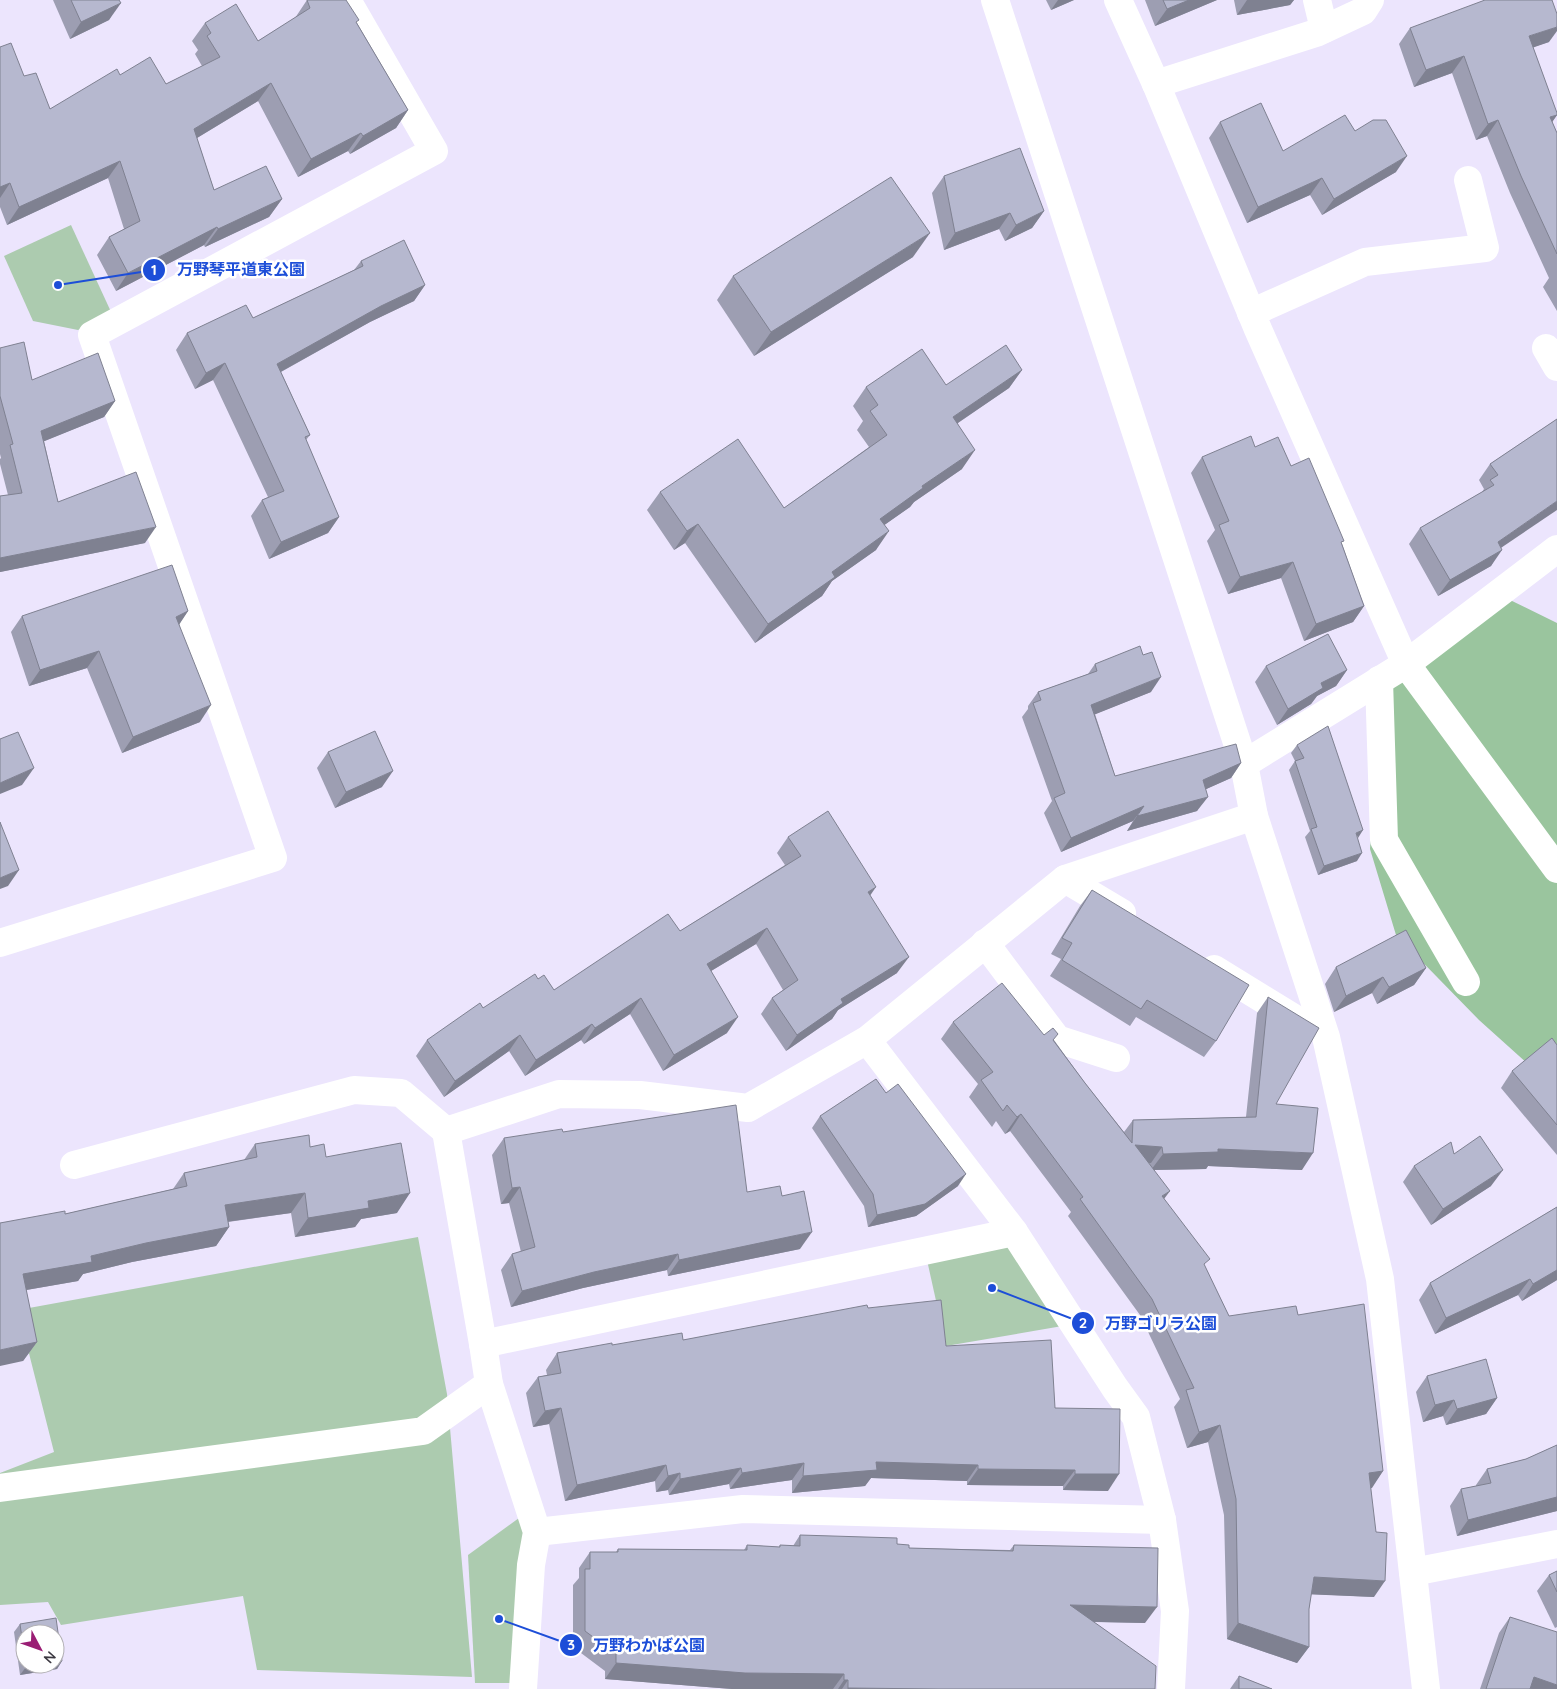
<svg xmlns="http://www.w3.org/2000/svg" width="1557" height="1689" font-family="Quicksand,'Noto Sans JP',sans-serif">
<rect width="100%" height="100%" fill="#ece5fd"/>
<!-- green -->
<g fill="#accbaf">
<polygon points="71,225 112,314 78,330 33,321 4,256"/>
<polygon points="1014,1232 1074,1324 946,1346 925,1251"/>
<polygon points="418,1237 447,1394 472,1677 257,1670 243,1596 61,1625 48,1602 0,1605 0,1473 54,1452 18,1310"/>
<polygon points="519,1518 529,1532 524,1683 475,1683 468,1555"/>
</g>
<!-- forest -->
<polygon fill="#9ac59e" points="1508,599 1557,623 1557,1079 1549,1083 1479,1020 1396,935 1370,849 1378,742 1376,691"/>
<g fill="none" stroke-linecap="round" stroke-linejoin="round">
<!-- minor -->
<g stroke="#fff" stroke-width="28">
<polyline points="995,0 1244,764 1254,816 1326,1037 1380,1279 1426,1689"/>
<polyline points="1118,0 1156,84 1257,327 1406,664 1557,869"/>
<polyline points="1317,0 1324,29"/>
<polyline points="1156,84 1316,33 1363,11 1370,0"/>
<polyline points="1251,313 1365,262 1485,248 1468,180"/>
<polyline points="1546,348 1557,367"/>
<polyline points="1379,680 1384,840 1466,982"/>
<polyline points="1244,764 1406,664 1557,549"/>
<polyline points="1065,879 1254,816"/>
<polyline points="0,943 273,858 92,335 434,151 347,0"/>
<polyline points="985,943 1057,1039 1116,1058"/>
<polyline points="1214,969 1297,1020"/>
<polyline points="867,1040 1014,1232 1115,1388 1136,1417 1162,1520 1175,1611 1171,1689"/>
<polyline points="446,1131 483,1344 489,1384 537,1532 531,1565 523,1689"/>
<polyline points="74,1165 354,1090 401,1093 446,1131 559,1094 640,1095 748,1108 867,1040 1065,879 1122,913"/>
<polyline points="483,1344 1014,1232"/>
<polyline points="0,1488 423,1431 489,1384"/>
<polyline points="537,1532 743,1509 1162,1520"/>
<polyline points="1413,1572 1557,1544"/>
</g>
</g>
<!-- wall -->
<g fill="#9d9eb2" fill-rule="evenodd">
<polygon points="53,0 119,0 109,20 70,39"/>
<polygon points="307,0 357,23 408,110 396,128 350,154 348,151 298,177 258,101 197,138 214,190 282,199 269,217 205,247 204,245 116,291 97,255 109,237 124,229 108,178 7,225 0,207 0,47 50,109 120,75 166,84 202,66 195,54 198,50 192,41 205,23 258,41 295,18"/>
<polygon points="1046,0 1074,0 1051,10"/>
<polygon points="1145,0 1217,0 1155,26"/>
<polygon points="1234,0 1294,0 1290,5 1237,15"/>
<polygon points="1410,28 1549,42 1533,47 1557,115 1552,122 1557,133 1557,311 1543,287 1549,278 1510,193 1487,136 1476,140 1452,73 1414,87 1399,44"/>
<polygon points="1220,122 1283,151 1355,131 1396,172 1322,215 1310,195 1247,223 1209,138"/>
<polygon points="944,176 1044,211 1032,228 1005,241 999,229 944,250 932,193"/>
<polygon points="913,257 754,356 717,300 733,276"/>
<polygon points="361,261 425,285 414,301 370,322 281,372 310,435 306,440 339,517 328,533 269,559 251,516 262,500 268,497 213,380 195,389 176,350 187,333 253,318 354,270"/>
<polygon points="0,348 32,380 115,401 104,417 44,441 58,502 145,543 0,572 0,496 8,495 0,464 0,459 1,458 0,454"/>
<polygon points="1022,370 1009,388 958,423 962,469 914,502 910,507 884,525 876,550 832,581 822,596 755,643 685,543 674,550 647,510 660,492 784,508 869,447 857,430 863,421 853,406 866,387 946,385"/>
<polygon points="1557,419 1501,548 1491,566 1438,596 1409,544 1420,528 1482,492 1484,489 1479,480 1490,464"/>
<polygon points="1255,447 1291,466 1342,544 1364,606 1353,622 1304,641 1281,578 1228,594 1207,541 1215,530 1191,473 1202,457"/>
<polygon points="188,611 179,624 200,722 122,753 87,668 29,686 11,632 22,616"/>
<polygon points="1095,664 1151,692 1095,714 1115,776 1241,763 1231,778 1206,789 1197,811 1127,831 1133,821 1061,852 1044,813 1052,801 1022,717 1028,709 1028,706 1038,692 1088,674"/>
<polygon points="1266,666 1347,670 1336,686 1317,696 1311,704 1277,725 1255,682"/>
<polygon points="1297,745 1357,838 1357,861 1318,875 1305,837 1310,831 1289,770 1295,761 1291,753"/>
<polygon points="328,752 382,787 335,808 317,768"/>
<polygon points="788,837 870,896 897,973 838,1010 832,1019 786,1051 761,1014 772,998 783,990 756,944 711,971 727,1033 663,1071 630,1014 584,1044 581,1040 525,1076 509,1051 444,1097 416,1056 427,1040 483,1008 538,979 554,990 680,931 785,865 777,853"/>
<polygon points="1092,890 1216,1041 1204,1057 1136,1017 1130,1026 1050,976 1061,959 1051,954 1080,906"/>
<polygon points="1336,967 1426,968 1414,985 1377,1004 1372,993 1334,1012 1325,984"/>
<polygon points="1268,997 1276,1104 1302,1170 1208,1166 1206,1169 1154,1170 1164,1199 1205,1267 1229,1316 1298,1315 1383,1471 1371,1488 1374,1597 1311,1594 1309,1609 1309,1647 1297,1663 1227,1639 1224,1515 1208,1442 1187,1448 1174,1407 1180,1399 1140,1315 1068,1216 1071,1212 1010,1131 1005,1134 996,1121 992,1127 969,1097 978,1084 941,1039 953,1022 1044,1035 1054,1040 1085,1083 1124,1132 1133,1120 1246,1117 1257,1013"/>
<polygon points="1557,1045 1557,1155 1501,1088 1512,1071"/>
<polygon points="886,1093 958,1186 916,1216 868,1227 864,1206 812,1128 820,1116"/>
<polygon points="563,1132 747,1192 782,1196 800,1249 668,1276 667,1270 583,1288 511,1307 501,1270 512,1254 521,1252 509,1203 501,1204 492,1155 504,1138"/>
<polygon points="255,1144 310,1147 326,1157 397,1213 361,1219 355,1227 295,1237 291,1213 228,1222 229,1227 216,1246 132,1262 83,1274 78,1281 26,1290 37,1342 23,1361 0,1223 65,1214 173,1189 184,1173 244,1160"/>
<polygon points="1454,1154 1491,1186 1431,1225 1403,1182 1414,1166"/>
<polygon points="1557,1207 1557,1280 1522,1301 1518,1295 1435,1334 1419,1300 1430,1283"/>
<polygon points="868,1308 946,1346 1055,1408 1108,1491 1063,1490 1063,1486 967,1485 967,1481 871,1478 865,1486 792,1493 792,1480 730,1489 729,1484 669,1495 668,1490 656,1492 655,1481 565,1501 549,1424 533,1427 526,1393 538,1377 547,1375 546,1370 557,1353 612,1345 683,1340"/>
<polygon points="1427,1376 1497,1398 1486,1414 1446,1425 1443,1416 1423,1422 1416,1392"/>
<polygon points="1557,1445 1557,1511 1457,1536 1450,1506 1461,1489 1476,1486 1476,1485 1487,1469 1526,1459"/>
<polygon points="800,1535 897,1544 909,1548 1010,1550 1014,1545 1145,1623 1094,1622 1155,1689 732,1689 605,1679 605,1671 573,1647 573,1585 579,1578 579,1568 590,1552 616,1552 618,1549 744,1550 747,1545 779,1547 780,1545 793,1546"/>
<polygon points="1557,1571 1557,1627 1555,1628 1537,1591 1549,1575"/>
<polygon points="1510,1617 1557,1689 1480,1689 1499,1633"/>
<path d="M20,1624l42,37 -5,8 -37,6 -6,-43zM25,1634l30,30h-30z"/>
<polygon points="1239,1676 1272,1689 1230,1689"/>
</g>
<!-- shaded-wall -->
<g fill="#7f8191">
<polygon points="1058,0 1074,0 1051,10"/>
<polygon points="1189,0 1217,0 1155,26 1167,9"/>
<polygon points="1247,0 1294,0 1290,5 1237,15"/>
<polygon points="121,3 109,20 70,39 81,22"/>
<polygon points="1557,27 1557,31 1549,42 1518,53 1529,36"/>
<polygon points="1464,56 1452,73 1414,87 1426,70"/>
<polygon points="271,83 258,101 182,147 194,129"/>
<polygon points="408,110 396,128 350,154 363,136"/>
<polygon points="1557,115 1546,131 1550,117"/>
<polygon points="1498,120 1487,136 1476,140 1488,124"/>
<polygon points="361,133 348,151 298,177 311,159"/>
<polygon points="1407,156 1396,172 1322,215 1334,199"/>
<polygon points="120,161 108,178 7,225 19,207"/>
<polygon points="1322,178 1310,195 1247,223 1258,207"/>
<polygon points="10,183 0,198 0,187"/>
<polygon points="282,199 269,217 205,247 218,229"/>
<polygon points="1044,211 1032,228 1005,241 1016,225"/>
<polygon points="1010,213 999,229 944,250 955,233"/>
<polygon points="217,227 204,245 116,291 128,273"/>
<polygon points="930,233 913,257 754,356 771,332"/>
<polygon points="425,285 414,301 370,322 266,380 277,364 381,306"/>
<polygon points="225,363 213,380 195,389 206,373"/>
<polygon points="1022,370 1009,388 940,435 953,417"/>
<polygon points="115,401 104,417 30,447 41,431"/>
<polygon points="975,450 962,469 914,502 910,507 866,538 880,519 922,486"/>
<polygon points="1557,501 1557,510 1486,558 1498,542"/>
<polygon points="339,517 328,533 269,559 281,542"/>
<polygon points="698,524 685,543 674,550 687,531"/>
<polygon points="156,527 145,543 0,572 0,558"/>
<polygon points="889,531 876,550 832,581 822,596 755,643 768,624 832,572"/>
<polygon points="1502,550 1491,566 1438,596 1450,580"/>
<polygon points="1293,562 1281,578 1228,594 1240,577"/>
<polygon points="1364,606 1353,622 1304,641 1316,624"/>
<polygon points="188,611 177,628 176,617"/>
<polygon points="99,651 87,668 29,686 40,670"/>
<polygon points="1347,670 1336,686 1317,696 1311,704 1277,725 1288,709 1321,683"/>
<polygon points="1161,677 1151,692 1081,720 1091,705"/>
<polygon points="211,705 200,722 122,753 133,737"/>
<polygon points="1241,763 1231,778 1193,795 1203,780"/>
<polygon points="34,768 22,785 0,794 0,783"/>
<polygon points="393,771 382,787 335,808 346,792"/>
<polygon points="1208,797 1197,811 1127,831 1137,816"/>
<polygon points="1144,806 1133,821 1061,852 1071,838"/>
<polygon points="1363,830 1358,838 1356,833"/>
<polygon points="1362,853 1357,861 1318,875 1324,866"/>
<polygon points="19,870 8,886 0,889 0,878"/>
<polygon points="876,887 865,903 868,892"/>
<polygon points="767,928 756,944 696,980 707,964"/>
<polygon points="909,957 897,973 838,1010 832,1019 786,1051 797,1035 841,999"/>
<polygon points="1426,968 1414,985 1377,1004 1389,987"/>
<polygon points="1383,977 1372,993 1334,1012 1346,996"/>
<polygon points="641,998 630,1014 584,1044 595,1028"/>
<polygon points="738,1017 727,1033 663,1071 674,1055"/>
<polygon points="592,1024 581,1040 525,1076 536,1060"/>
<polygon points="520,1035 509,1051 444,1097 455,1081"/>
<polygon points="1021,1114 1010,1131 1005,1134 1017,1117"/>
<polygon points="1135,1145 1162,1147 1151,1163 1123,1162"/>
<polygon points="1218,1149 1313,1153 1302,1170 1208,1166 1206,1169 1151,1170 1163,1154"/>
<polygon points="1503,1170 1491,1186 1431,1225 1443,1209"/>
<polygon points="966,1174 958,1186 916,1216 868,1227 877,1215"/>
<polygon points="520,1187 509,1203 501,1204 512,1188"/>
<polygon points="1170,1191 1158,1207 1162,1196"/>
<polygon points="305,1193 291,1213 211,1224 225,1205"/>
<polygon points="410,1193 397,1213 361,1219 355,1227 295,1237 308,1218 368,1201"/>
<polygon points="229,1227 216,1246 132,1262 83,1274 78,1281 9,1293 23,1274 91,1256 146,1243"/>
<polygon points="812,1232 800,1249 668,1276 679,1260"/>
<polygon points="678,1254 667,1270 583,1288 511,1307 522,1291 594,1272"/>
<polygon points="1557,1270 1557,1280 1522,1301 1533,1284"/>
<polygon points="1530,1279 1518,1295 1435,1334 1446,1318"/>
<polygon points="37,1342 23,1361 0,1366 0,1350"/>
<polygon points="1497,1398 1486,1414 1446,1425 1457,1409"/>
<polygon points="1454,1400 1443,1416 1423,1422 1435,1405"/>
<polygon points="561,1408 549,1424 533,1427 545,1411"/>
<polygon points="1220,1425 1208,1442 1187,1448 1199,1432"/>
<polygon points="876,1462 978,1465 967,1481 871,1478 865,1486 792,1493 803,1476"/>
<polygon points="804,1463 792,1480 730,1489 742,1473"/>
<polygon points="666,1465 655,1481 565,1501 577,1485"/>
<polygon points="741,1468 729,1484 669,1495 680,1479"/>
<polygon points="978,1469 1075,1470 1063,1486 967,1485"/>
<polygon points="1383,1471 1372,1488 1358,1489 1369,1473"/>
<polygon points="680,1473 668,1490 656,1492 668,1476"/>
<polygon points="1075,1474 1119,1474 1108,1491 1063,1490"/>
<polygon points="1557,1497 1557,1511 1457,1536 1468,1520"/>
<polygon points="1314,1577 1385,1581 1374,1597 1302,1594"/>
<polygon points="1070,1605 1157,1607 1145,1623 1058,1621"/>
<polygon points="1238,1623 1309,1647 1297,1663 1227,1639"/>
<polygon points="62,1661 57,1669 20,1675 26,1667 44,1664 55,1664 55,1662"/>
<polygon points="616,1663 844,1674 833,1689 732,1689 605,1679"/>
<polygon points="1534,1677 1557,1685 1557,1689 1526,1689"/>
<polygon points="844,1680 848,1680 842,1689 838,1689"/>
<polygon points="848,1688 939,1689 847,1689"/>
</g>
<!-- building -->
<g fill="#b6b8cf" stroke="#7f8191">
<polygon points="71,0 119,0 121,3 81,22"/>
<polygon points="307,0 346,0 359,20 356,22 408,110 363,136 361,133 311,159 271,83 194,129 214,190 266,166 282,199 218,229 217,227 128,273 109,237 140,221 120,161 19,207 10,183 0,187 0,47 11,43 24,76 36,73 50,109 117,69 120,75 150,57 166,84 220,57 207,36 211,33 205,23 236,4 258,41 310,8"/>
<polygon points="1163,0 1189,0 1167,9"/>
<polygon points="1485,0 1552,0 1557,14 1557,27 1529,36 1557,113 1557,115 1550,117 1557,133 1557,254 1521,176 1498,120 1488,124 1464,56 1426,70 1410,28"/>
<polygon points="1261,103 1283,151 1345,115 1355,131 1373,120 1386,120 1407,156 1334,199 1322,178 1258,207 1220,122"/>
<polygon points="1020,148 1044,211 1016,225 1010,213 955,233 944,176"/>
<polygon points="891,177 930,233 771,332 733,276"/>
<polygon points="404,240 425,285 381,306 277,364 310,435 305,437 339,517 281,542 262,500 284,491 225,363 206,373 187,333 246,305 253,318 363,266 361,261"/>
<polygon points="24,342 32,380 98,353 115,401 41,431 58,502 136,472 156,527 0,558 0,496 22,493 10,445 13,444 0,396 0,348"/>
<polygon points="1006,345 1022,370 953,417 975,450 922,486 923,488 880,519 889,531 832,572 835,577 768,624 698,524 687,531 660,492 738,439 784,508 887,435 870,411 878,405 866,387 922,349 946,385"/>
<polygon points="1557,419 1557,501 1498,542 1502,550 1450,580 1420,528 1494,485 1490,480 1498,475 1490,464"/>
<polygon points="1251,436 1255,447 1278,437 1291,466 1309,458 1344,541 1341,542 1364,606 1316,624 1293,562 1240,577 1219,525 1229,521 1202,457"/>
<polygon points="172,565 188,611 176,617 211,705 133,737 99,651 40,670 22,616"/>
<polygon points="1328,634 1347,670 1321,683 1323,688 1288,709 1266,666"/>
<polygon points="1140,646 1143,655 1152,652 1161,677 1091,705 1115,776 1236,744 1241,763 1203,780 1208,797 1137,816 1144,806 1071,838 1054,798 1065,793 1033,703 1041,700 1038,692 1097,671 1095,664"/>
<polygon points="1328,726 1363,830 1356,833 1362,853 1324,866 1311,829 1317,827 1295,761 1304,758 1297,745"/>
<polygon points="375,731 393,771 346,792 328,752"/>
<polygon points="18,732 34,768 0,783 0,739"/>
<polygon points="828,811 876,887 868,892 909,957 841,999 843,1003 797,1035 772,998 798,980 767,928 707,964 738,1017 674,1055 641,998 595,1028 592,1024 536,1060 520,1035 455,1081 427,1040 480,1003 483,1008 535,974 538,979 544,975 554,990 668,914 680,931 801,856 788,837"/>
<polygon points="0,822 19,870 0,878"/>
<polygon points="1092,890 1249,985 1216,1041 1147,1000 1141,1009 1062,960 1072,943 1062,938"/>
<polygon points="1406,930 1426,968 1389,987 1383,977 1346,996 1336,967"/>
<polygon points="1002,983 1044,1035 1053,1028 1058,1034 1053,1040 1085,1083 1132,1143 1133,1120 1256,1117 1268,997 1319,1028 1276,1104 1318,1108 1313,1153 1218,1149 1218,1152 1163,1154 1162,1147 1135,1145 1170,1191 1162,1196 1210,1259 1204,1264 1229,1316 1296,1306 1298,1315 1364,1304 1383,1471 1369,1473 1376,1532 1387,1533 1385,1581 1314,1577 1309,1609 1309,1647 1238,1623 1236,1499 1220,1425 1199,1432 1186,1390 1194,1388 1152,1299 1080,1199 1083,1197 1021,1114 1017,1117 1007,1105 1003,1111 981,1080 993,1072 953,1022"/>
<polygon points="1552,1038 1557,1045 1557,1125 1512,1071"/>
<polygon points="876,1079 886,1093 898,1084 966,1174 925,1204 877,1215 873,1194 820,1116"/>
<polygon points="736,1105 747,1192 780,1186 782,1196 804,1191 812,1232 679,1260 678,1254 594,1272 522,1291 512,1254 535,1247 520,1187 512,1188 504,1138 562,1129 563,1132"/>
<polygon points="309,1135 310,1147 324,1144 326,1157 401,1143 410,1193 368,1201 369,1208 308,1218 305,1193 225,1205 229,1227 146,1243 91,1256 92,1262 23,1274 37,1342 0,1350 0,1223 65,1211 65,1214 187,1186 184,1173 257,1157 255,1144"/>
<polygon points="1480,1136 1503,1170 1443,1209 1414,1166 1451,1142 1454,1154"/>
<polygon points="1557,1207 1557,1270 1533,1284 1530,1279 1446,1318 1430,1283"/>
<polygon points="941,1300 946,1346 1051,1340 1055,1408 1120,1409 1119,1474 1075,1474 1075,1470 978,1469 978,1465 876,1462 877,1470 803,1476 804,1463 742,1473 741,1468 680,1479 680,1473 668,1476 666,1465 577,1485 561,1408 545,1411 538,1377 561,1373 557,1353 612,1343 612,1345 682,1333 683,1340 867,1305 868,1308"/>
<polygon points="1486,1359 1497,1398 1457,1409 1454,1400 1435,1405 1427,1376"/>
<polygon points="1557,1445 1557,1497 1468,1520 1461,1489 1491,1483 1487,1469 1526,1459"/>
<polygon points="800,1535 897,1538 897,1544 909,1545 909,1548 1013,1551 1014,1545 1158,1548 1157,1607 1070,1605 1156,1666 1155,1689 939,1689 848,1688 848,1680 844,1680 844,1674 745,1673 616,1663 616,1654 585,1631 585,1569 590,1569 590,1552 618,1552 618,1549 747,1550 747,1545 780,1547 780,1545 800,1546"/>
<polygon points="1557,1571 1557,1592 1549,1575"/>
<polygon points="1510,1617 1557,1632 1557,1685 1534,1677 1530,1689 1486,1689"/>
<polygon points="56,1618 62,1661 55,1662 55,1634 25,1634 25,1659 20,1624"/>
<polygon points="26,1664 44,1664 26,1667"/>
<polygon points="1239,1676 1272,1689 1239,1689"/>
</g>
<!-- callouts -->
<path fill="none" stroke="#1d4ed8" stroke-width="2" d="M58 285L154 270M992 1288L1083 1323M499 1619L571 1645"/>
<g fill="#1d4ed8" stroke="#fff" stroke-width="2">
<circle cx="58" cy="285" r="5"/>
<circle cx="992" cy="1288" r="5"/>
<circle cx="499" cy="1619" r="5"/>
<circle cx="154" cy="270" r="12"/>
<circle cx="1083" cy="1323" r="12"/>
<circle cx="571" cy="1645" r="12"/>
</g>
<g font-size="15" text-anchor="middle" font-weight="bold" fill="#fff">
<text x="154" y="275">1</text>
<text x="1083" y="1328">2</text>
<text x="571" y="1650">3</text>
</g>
<g font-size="16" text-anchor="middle" font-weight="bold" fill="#1d4ed8" stroke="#fff" stroke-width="5" stroke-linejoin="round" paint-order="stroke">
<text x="241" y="275">万野琴平道東公園</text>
<text x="1161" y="1329">万野ゴリラ公園</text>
<text x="649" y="1651">万野わかば公園</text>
</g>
<!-- north arrow -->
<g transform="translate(40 1649) rotate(131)"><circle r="24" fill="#ffffff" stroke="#b1afb3"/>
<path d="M0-4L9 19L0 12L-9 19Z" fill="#9a1d74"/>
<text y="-8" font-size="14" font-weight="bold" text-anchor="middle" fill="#3b3841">N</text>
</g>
</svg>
